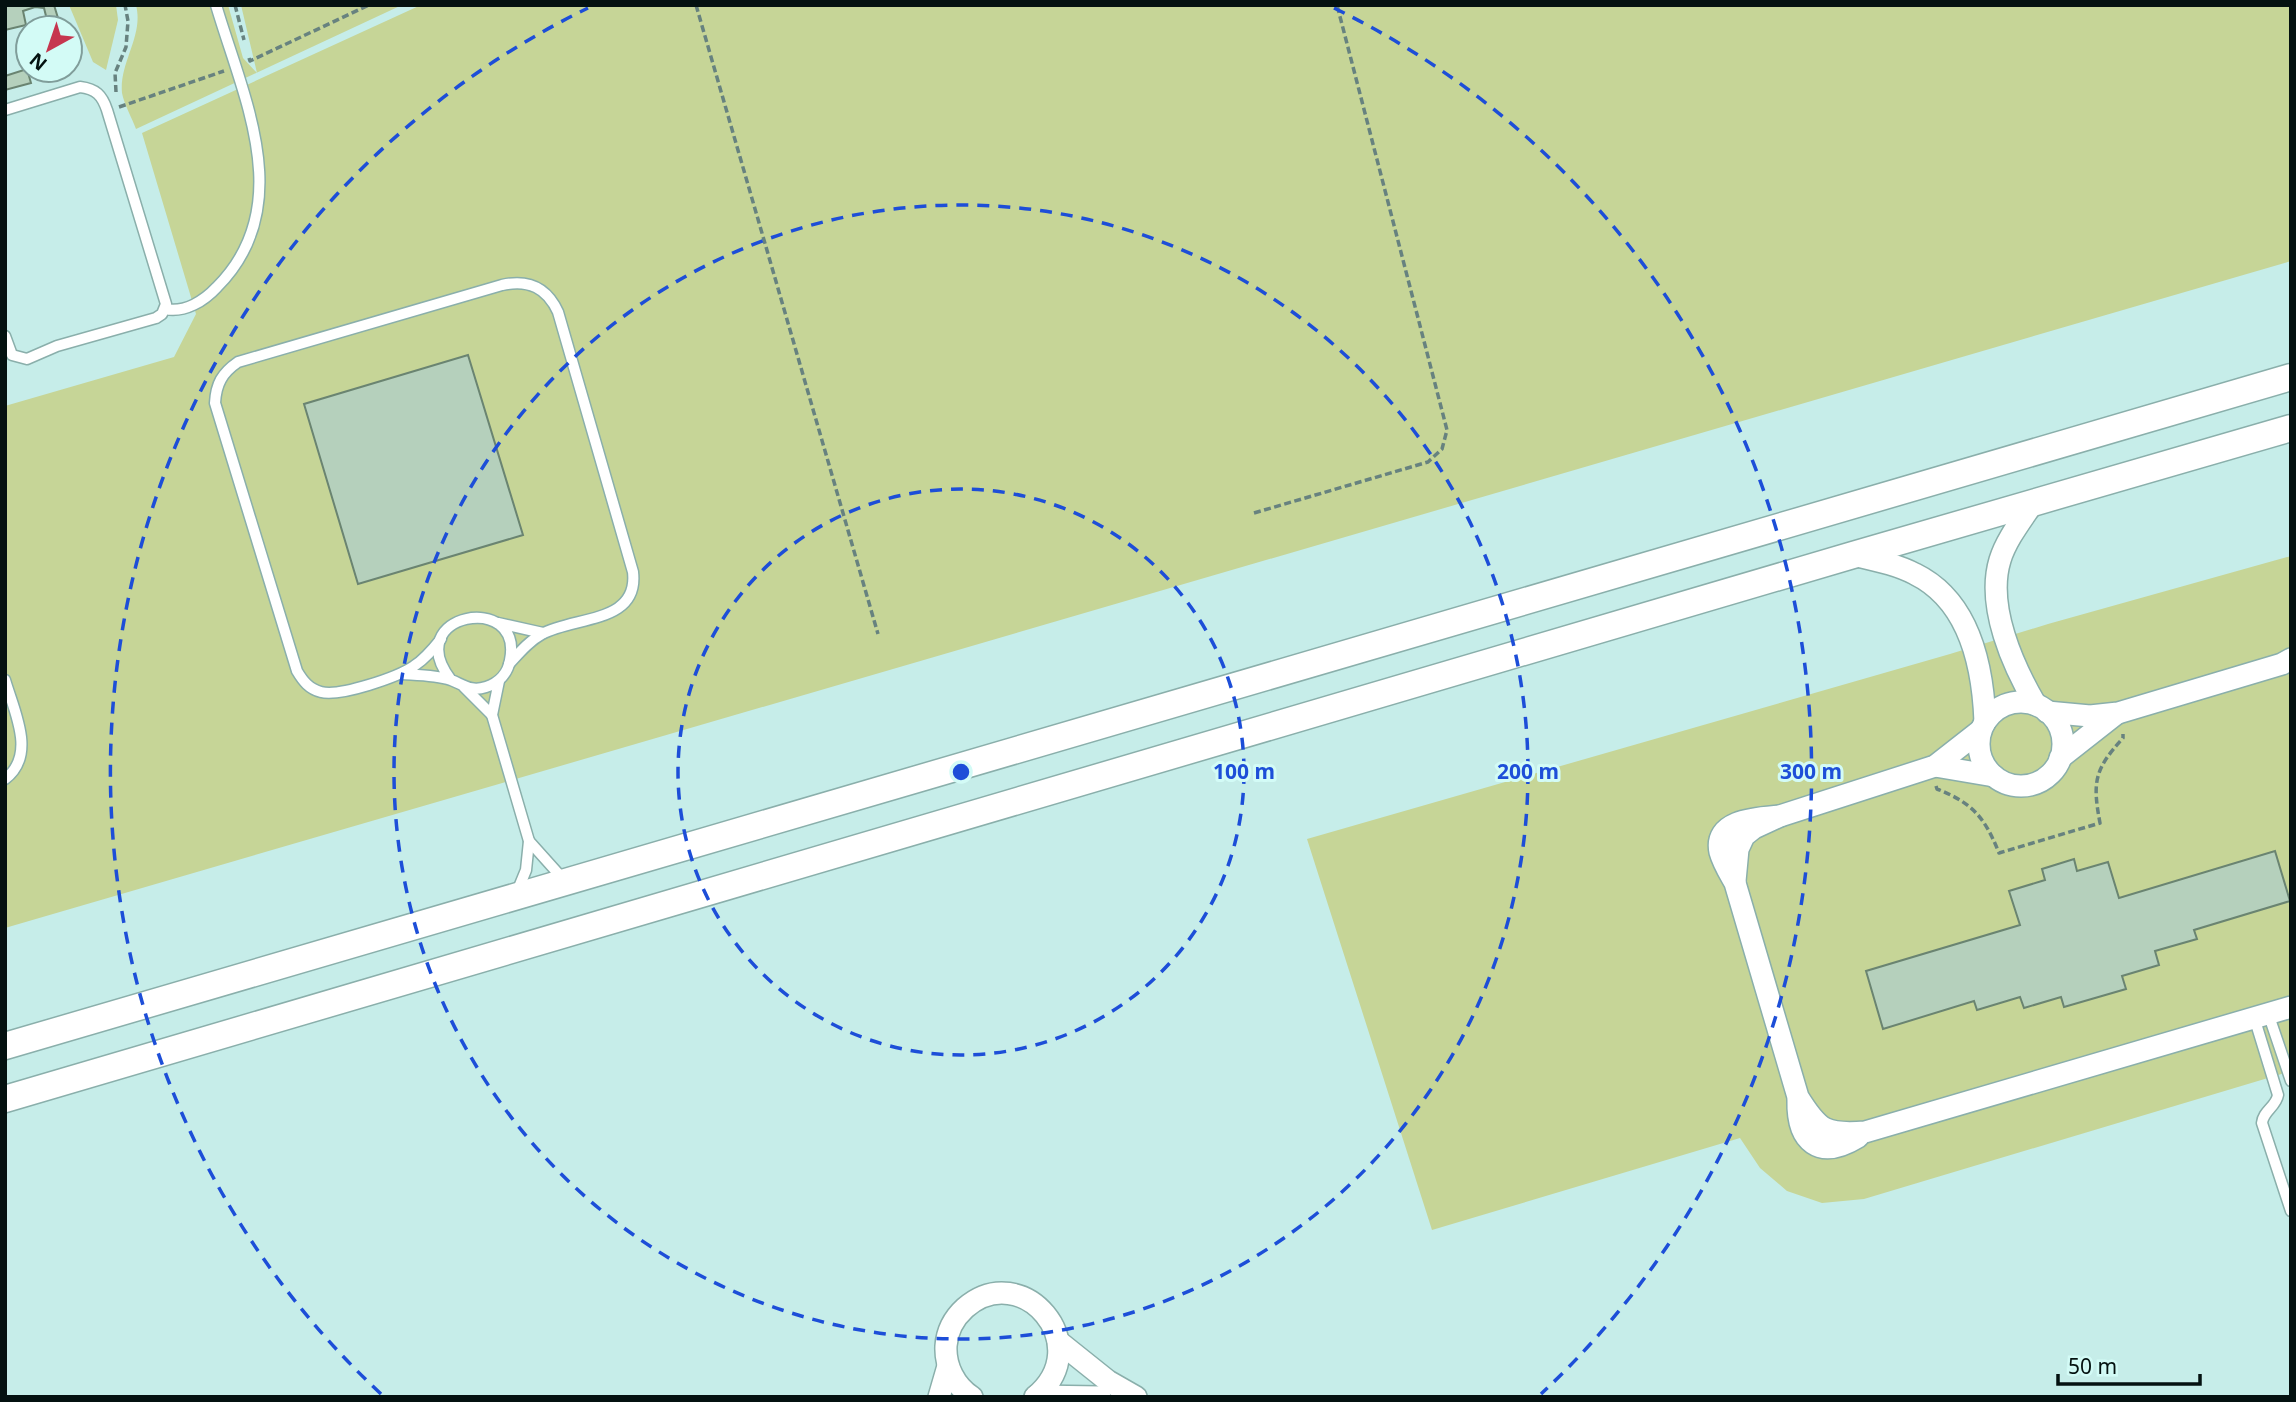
<svg xmlns="http://www.w3.org/2000/svg" width="2296" height="1402" font-family="'Noto Sans',sans-serif">
<rect width="100%" height="100%" fill="#c6ede9"/>
<!-- green -->
<g fill="#c6d597">
<polygon points="69,5 116,5 118,20 106,70 93,62"/>
<path d="M136,5h92l15,53 14,15 -16,-68h161l-266,124c-4,-11 -12,-25 -14,-36 -3,-31 22,-57 14,-88z"/>
<polygon points="421,5 2291,5 2291,261 5,928 5,406 174,357 196,314 142,133"/>
<polygon points="2291,556 2291,1071 1864,1199 1822,1203 1787,1191 1760,1168 1740,1138 1432,1230 1307,839 1950,654 2048,624"/>
</g>
<!-- building -->
<g fill="#b5d0bc" stroke="#6a8471" stroke-width="2">
<polygon points="5,5 54,5 61,28 49,28 44,8 35,7 23,11 26,25 5,30"/>
<polygon points="27,69 31,83 5,90 5,76"/>
<polygon points="468,355 523,535 358,584 304,404"/>
<polygon points="2275,851 2290,901 2194,930 2197,939 2155,951 2159,965 2122,976 2126,989 2064,1007 2061,997 2024,1008 2020,997 1977,1010 1974,1001 1883,1029 1866,971 2020,925 2009,891 2045,880 2042,869 2074,859 2077,871 2108,862 2119,898"/>
</g>
<g fill="none" stroke-linecap="round" stroke-linejoin="round">
<defs>
<g id="service">
<path d="M5,110l75,-23c16,2 22,8 27,23l59,194 -4,10 -6,4 -99,28 -30,13 -15,-4 -7,-19"/>
<path d="M165,309c20,4 39,-8 52,-22 81,-81 26,-190 -1,-282"/>
<polyline points="498,623 543,633"/>
<path d="M441,639c-8,10 -16,20 -27,27 -16,11 -74,31 -93,26 -12,-3 -18,-11 -24,-21l-82,-268c1,-19 7,-30 23,-41l264,-77c27,-6 45,3 56,27l75,260c6,52 -59,44 -91,62 -13,7 -23,19 -33,30"/>
<path d="M402,674c15,1 34,1 49,6 13,5 20,12 35,7 13,-4 22,-14 24,-27 14,-69 -111,-47 -59,20"/>
<path d="M5,680c9,31 32,75 0,99"/>
<polyline points="499,681 492,715 529,841 526,870 517,892"/>
<polyline points="464,687 492,715"/>
<polyline points="529,841 564,880"/>
<polyline points="2268,1013 2291,1081"/>
<path d="M2254,1017l24,78c-2,12 -15,16 -16,28l29,88"/>
</g>
<g id="minor">
<path d="M2033,503c-12,18 -27,37 -33,57 -14,46 13,106 36,145"/>
<path d="M1853,555c21,5 43,9 62,19 55,27 68,93 70,148"/>
<circle cx="2021" cy="744" r="42"/>
<polyline points="2047,712 2090,716 2118,713 2282,664 2291,659"/>
<polyline points="2060,758 2116,714"/>
<polyline points="1935,766 1994,776"/>
<path d="M1780,816c-21,2 -67,3 -60,36 3,11 10,22 15,31l63,214c21,34 28,38 67,35l426,-125"/>
<polyline points="1735,881 1738,849 1744,836 1754,828 1780,816 1935,766 1981,730"/>
<path d="M1798,1100c-1,42 21,61 60,37"/>
<polyline points="1058,1341 1108,1381 1136,1397"/>
<polyline points="1036,1396 1100,1397"/>
<polyline points="939,1397 948,1366"/>
<path d="M972,1397c-17,-11 -27,-31 -26,-51 1,-15 8,-28 19,-38 57,-50 133,37 70,89"/>
</g>
<g id="tertiary">
<polyline points="5,1046 2291,377"/>
<polyline points="5,1099 1853,555 2291,428"/>
</g>
</defs>
<!-- service casing -->
<use href="#service" stroke="#8aafab" stroke-width="13"/>
<!-- minor casing -->
<use href="#minor" stroke="#8aafab" stroke-width="24"/>
<!-- tertiary casing -->
<use href="#tertiary" stroke="#8aafab" stroke-width="29"/>
<!-- path -->
<g stroke="#67827f" stroke-width="3.5" stroke-dasharray="7 3.5" stroke-linecap="butt">
<polyline points="235,5 244,40"/>
<polyline points="696,5 878,634"/>
<polyline points="249,58 250,61 369,5"/>
<polyline points="116,92 115,73 126,47 128,21 125,5"/>
<polyline points="119,107 224,71"/>
<polyline points="1254,513 1428,462 1442,449 1447,430 1337,5"/>
<path d="M1936,786l1,3c36,14 48,29 62,64l101,-30c-8,-42 -5,-54 23,-85v-4"/>
</g>
<!-- service -->
<use href="#service" stroke="#fff" stroke-width="10"/>
<!-- minor -->
<use href="#minor" stroke="#fff" stroke-width="21"/>
<!-- tertiary -->
<use href="#tertiary" stroke="#fff" stroke-width="26"/>
</g>
<!-- distance rings -->
<g fill="none" stroke="#1d4ed8" stroke-width="3.5" stroke-dasharray="12 9">
<circle cx="961" cy="772" r="283"/>
<circle cx="961" cy="772" r="567"/>
<path d="M381 1394A850 850 0 0 1 588 8M1334 8A850 850 0 0 1 1541 1394"/>
</g>
<circle cx="961" cy="772" r="10" fill="#1d4ed8" stroke="#d3fbf6" stroke-width="3.5"/>
<g font-size="21" text-anchor="middle" font-weight="bold" fill="#1d4ed8" stroke="#d3fbf6" stroke-width="6" stroke-linejoin="round" paint-order="stroke">
<text x="1244" y="779">100 m</text>
<text x="1528" y="779">200 m</text>
<text x="1811" y="779">300 m</text>
</g>
<!-- border -->
<rect width="2296" height="1402" fill="none" stroke="#041110" stroke-width="14"/>
<!-- north arrow -->
<g transform="translate(49 49) rotate(220)"><circle r="33" fill="#d3fbf6" stroke="#809d9a" stroke-width="2"/>
<path d="M0-5L12 26L0 18L-12 26Z" fill="#c6364f"/>
<text y="-10" font-size="19" font-weight="bold" text-anchor="middle" fill="#041110">N</text>
</g>
<!-- scale -->
<path d="M2058 1374v10h142v-10" fill="none" stroke="#041110" stroke-width="3.5"/>
<text x="2068" y="1374" font-size="21" fill="#041110" stroke="#d3fbf6" stroke-width="5" paint-order="stroke">50 m</text>
</svg>
